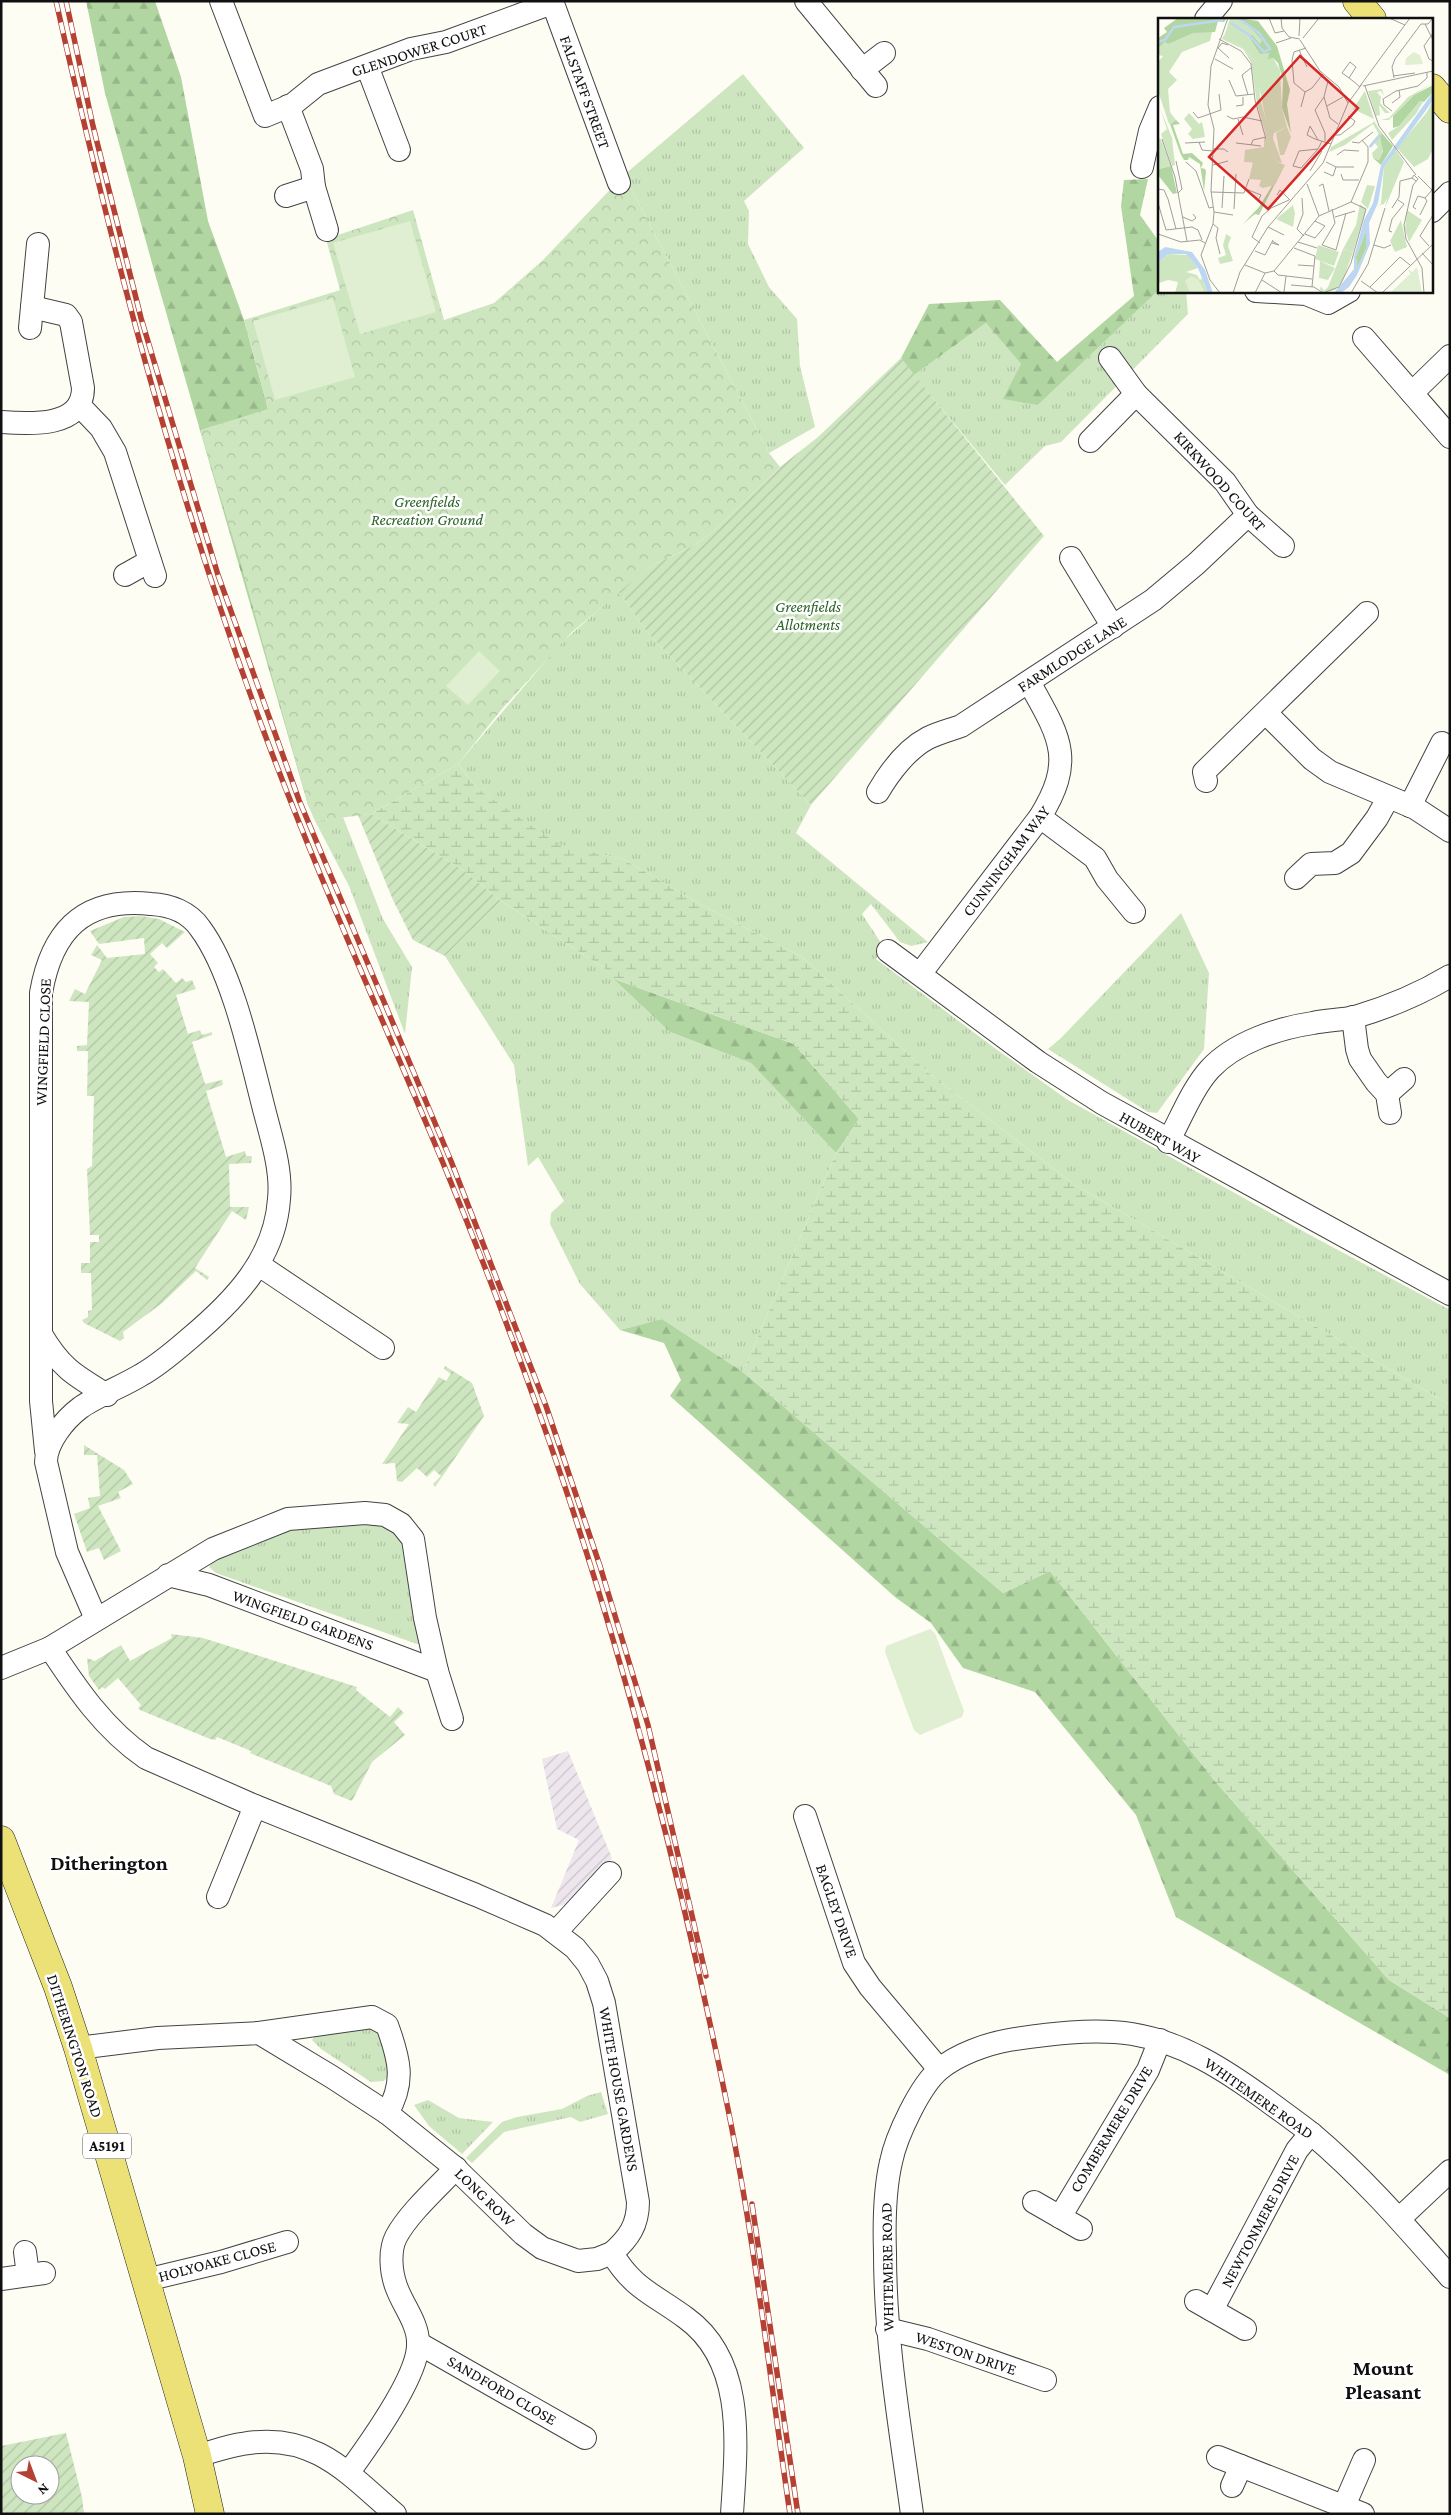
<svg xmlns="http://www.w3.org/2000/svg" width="1451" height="2515" font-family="'Crimson Pro',serif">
<defs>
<pattern id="industrial-furrows" width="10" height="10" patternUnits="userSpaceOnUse" patternTransform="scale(1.25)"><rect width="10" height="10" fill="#ede6ed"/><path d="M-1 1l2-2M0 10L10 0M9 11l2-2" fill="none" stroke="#cac4ca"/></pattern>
<pattern id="grass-tufts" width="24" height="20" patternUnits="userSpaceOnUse" patternTransform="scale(1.25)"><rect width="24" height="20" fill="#cee6c0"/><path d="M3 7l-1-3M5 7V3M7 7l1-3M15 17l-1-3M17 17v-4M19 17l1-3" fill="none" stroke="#b0c4a4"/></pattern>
<pattern id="forest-firs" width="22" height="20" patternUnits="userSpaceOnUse" patternTransform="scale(1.25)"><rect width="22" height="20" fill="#b1d6a1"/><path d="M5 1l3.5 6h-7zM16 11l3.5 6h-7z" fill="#97b78a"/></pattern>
<pattern id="wetland-marsh" width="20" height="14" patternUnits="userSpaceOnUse" patternTransform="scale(1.25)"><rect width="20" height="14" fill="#cee6c0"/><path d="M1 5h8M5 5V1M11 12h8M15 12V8" fill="none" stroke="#b0c4a4"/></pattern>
<pattern id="park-crowns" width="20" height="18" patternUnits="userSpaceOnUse" patternTransform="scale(1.25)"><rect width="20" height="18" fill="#cee6c0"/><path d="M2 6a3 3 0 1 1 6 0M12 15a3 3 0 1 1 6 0" fill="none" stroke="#b0c4a4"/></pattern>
<pattern id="garden-furrows" width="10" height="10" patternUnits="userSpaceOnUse" patternTransform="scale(1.25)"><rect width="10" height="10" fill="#cee6c0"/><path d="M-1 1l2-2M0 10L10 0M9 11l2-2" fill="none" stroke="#b0c4a4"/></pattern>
</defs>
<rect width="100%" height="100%" fill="#fefdf4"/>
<!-- industrial -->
<polygon fill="url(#industrial-furrows)" points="568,1751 612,1858 574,1902 551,1908 579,1840 557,1829 542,1759"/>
<!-- grass -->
<g fill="url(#grass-tufts)">
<polygon points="743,74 804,148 744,201 749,211 748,244 769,287 797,319 800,366 815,427 769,453 624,175"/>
<polygon points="1160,289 1160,291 1186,291 1188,314 1061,442 1045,446 1005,485 914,375 986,323 1021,364 1038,405"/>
<polygon points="619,592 647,632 811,805 796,833 928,942 911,946 900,942 871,904 862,914 883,946 876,959 996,1049 1068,1100 1310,1235 1450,1310 1450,1405 1075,1185 930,1074 802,957 700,904 623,859 558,845 478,789 458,764 561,643"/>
<polygon points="343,817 383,919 412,967 405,1034 349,886 315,821"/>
<polygon points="501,901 604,968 670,1032 751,1063 836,1153 743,1372 662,1319 620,1330 580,1284 550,1224 551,1213 564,1201 538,1157 528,1166 514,1065 445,956"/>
<polygon points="1181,913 1209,973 1204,1049 1157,1113 1148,1112 1048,1049 1061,1038"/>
<polygon points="370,1521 391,1528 404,1541 423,1643 417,1644 216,1573 209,1567 215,1558 283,1529"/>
<polygon points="369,2027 379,2031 391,2072 384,2081 371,2082 321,2049 312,2040 317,2032"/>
<polygon points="601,2092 608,2114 580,2122 571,2117 504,2132 472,2163 466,2158 502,2122 517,2117 562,2109 587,2096"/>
<polygon points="428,2100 459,2118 493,2122 462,2154 429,2126 414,2105"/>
</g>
<!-- forest -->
<g fill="url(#forest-firs)">
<polygon points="86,1 155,1 181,77 208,221 244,320 268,409 326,801 308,805 155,274 105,93"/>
<polygon points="1148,179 1140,215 1160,243 1160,289 1038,405 1003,399 1021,364 986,323 914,375 901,358 929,304 1000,300 1057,362 1134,296 1121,206 1124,180"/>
<polygon points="614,979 794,1044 859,1119 836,1153 751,1063 670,1032"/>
<polygon points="662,1319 743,1372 1003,1593 1050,1571 1214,1780 1389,1980 1450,2018 1450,2075 1176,1917 1136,1815 1035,1692 963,1668 931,1623 895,1597 670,1396 681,1380 664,1343 620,1330"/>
</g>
<!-- wetland -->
<polygon fill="url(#wetland-marsh)" points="458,764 478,789 558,844 623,859 700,904 802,957 930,1074 1075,1185 1450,1405 1450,2018 1389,1980 1214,1780 1050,1571 1003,1593 743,1372 836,1153 859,1119 794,1044 614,979 604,968 501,901 463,870 371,814"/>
<!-- park -->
<polygon fill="url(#park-crowns)" points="624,175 769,453 780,467 713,532 691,547 653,565 572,632 502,709 458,764 371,814 315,821 308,805 240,561 200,430 268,409 244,320 340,290 326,239 413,210 444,320 494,303 543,260"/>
<!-- garden -->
<g fill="url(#garden-furrows)" fill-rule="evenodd">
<polygon points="901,358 1044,536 811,805 647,632 619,592 653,565 691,547 713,532 780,467 818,437"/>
<polygon points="371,814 463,870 501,901 445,956 413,940 393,900 358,815"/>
<polygon points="140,916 159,919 185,932 167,948 162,943 150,954 158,963 154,967 159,972 163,969 176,983 182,978 186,982 192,980 196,989 176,995 188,1034 200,1030 202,1035 212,1032 212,1035 192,1042 205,1084 222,1080 223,1085 206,1091 226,1157 245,1151 246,1156 252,1156 251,1163 229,1164 230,1207 249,1207 246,1220 232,1211 195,1268 209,1277 207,1280 196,1271 161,1304 123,1332 124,1338 120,1341 84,1323 82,1320 88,1317 88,1311 92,1310 91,1273 81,1273 81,1263 90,1263 90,1242 99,1242 99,1235 90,1235 87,1169 92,1166 94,1096 87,1096 88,1051 77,1051 77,1046 87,1045 89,1002 69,1001 75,989 85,994 102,960 91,955 97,945 107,958 145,954 144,938 99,944 90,931 124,917"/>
<polygon points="445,1366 472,1383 484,1416 435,1487 433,1484 441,1476 434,1470 427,1477 417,1468 402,1482 397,1481 395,1463 382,1464 409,1424 397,1423 408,1407 416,1412 439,1377 446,1381 451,1374 444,1369"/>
<polygon points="84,1445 124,1470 133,1484 118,1492 121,1498 98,1506 121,1551 104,1560 99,1548 87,1552 74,1514 90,1508 88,1498 100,1496 97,1455 84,1455"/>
<polygon points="171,1634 203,1638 357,1687 356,1690 390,1717 398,1707 404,1713 394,1722 405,1735 372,1762 352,1801 334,1794 331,1786 250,1753 251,1751 217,1737 215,1740 210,1739 140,1710 138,1708 141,1705 118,1678 105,1689 102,1687 99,1690 89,1676 87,1658 95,1661 121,1645 130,1661 172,1638"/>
<path d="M66,2433l16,64 2,17h-83v-68zM20,2465h30v30h-30z"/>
</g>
<!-- pitch -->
<g fill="#e0eed1">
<polygon points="410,221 436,312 360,334 333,243"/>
<polygon points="333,298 355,377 275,400 253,321"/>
<polygon points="479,651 500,671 468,705 446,686"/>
<polygon points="930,1629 935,1633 964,1711 962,1717 920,1735 914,1730 885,1652 886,1646"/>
</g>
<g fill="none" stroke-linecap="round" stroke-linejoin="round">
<defs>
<g id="minor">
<polyline points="221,1 265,116 292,105 318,84 411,49 446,42 552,3"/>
<polyline points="552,1 619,183"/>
<polyline points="806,1 876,86"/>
<polyline points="1206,19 1221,1"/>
<polyline points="367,66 399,150"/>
<polyline points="862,70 884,53"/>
<polyline points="288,106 312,169 314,187 327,230"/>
<polyline points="1142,167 1150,131 1160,107"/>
<polyline points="286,196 314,187"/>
<polyline points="1432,211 1450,193"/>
<polyline points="1256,291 1306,294 1328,303 1349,291"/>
<polyline points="30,328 38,244"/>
<polyline points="1364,338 1450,437"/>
<polyline points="1110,358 1136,394 1225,482 1248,515 1283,546"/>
<polyline points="1412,393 1450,356"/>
<polyline points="79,405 101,428 115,452 155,576"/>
<path d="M1,422c29,2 82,6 82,-34l-12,-66 -5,-7 -34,-8"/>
<polyline points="1090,441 1136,394"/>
<polyline points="1071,558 1113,627"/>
<polyline points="125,575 150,561"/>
<polyline points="1266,713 1312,759 1330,772 1415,808 1450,831"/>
<polyline points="1206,781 1204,772 1367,613"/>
<path d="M878,792c11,-19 29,-43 50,-54 10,-5 22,-8 33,-12l192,-126 43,-36 52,-49"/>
<polyline points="1410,806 1442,743"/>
<polyline points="1040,817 1095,858 1107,879 1134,912"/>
<polyline points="1296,878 1311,864 1335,863 1351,853 1377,818 1388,798"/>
<polyline points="888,951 1038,1062 1102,1103 1450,1294"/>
<path d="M920,974l120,-157c36,-58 19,-81 -11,-135"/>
<polyline points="1353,1017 1357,1049 1360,1059 1376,1082 1387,1094 1390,1113"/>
<polyline points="1387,1094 1404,1079"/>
<path d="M1168,1142c13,-24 24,-53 42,-73 25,-27 69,-41 103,-46 14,-3 29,-3 42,-6 34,-10 65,-23 95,-41"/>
<polyline points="259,1265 383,1348"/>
<path d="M41,1334c20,34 33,41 66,61"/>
<path d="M46,1451l-5,-50v-408c11,-63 43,-96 110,-89 19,1 38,8 49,24 33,44 51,131 65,185 7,27 17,58 14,86 -4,60 -45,102 -89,139 -15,13 -31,27 -49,37 -18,11 -46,22 -61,33 -16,12 -34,35 -34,54l21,90 29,67"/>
<path d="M50,1648c27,41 54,81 96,110l109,48 221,89 69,30 30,23 13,16 9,17 7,22 34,199c0,23 -9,36 -26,51"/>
<polyline points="1,1668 50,1648 213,1549 288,1519 365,1513 385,1515 401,1524 413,1539 425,1618 437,1671 209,1585 168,1575"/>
<polyline points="437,1671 452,1719"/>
<polyline points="805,1816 854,1963 870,1987 939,2069"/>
<polyline points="218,1897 255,1806"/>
<polyline points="556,1932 610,1873"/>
<path d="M259,2033l113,-16 15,8c12,33 19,57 0,88"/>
<path d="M78,2048l80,-10 101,-5 73,44 55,36 66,53 70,68 19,14 36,13 19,-2 15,-6c20,35 43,42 74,65 61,44 50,130 46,196"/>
<polyline points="1034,2202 1081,2229"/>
<polyline points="1060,2217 1148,2070 1160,2040"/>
<polyline points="1399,2219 1450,2171"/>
<polyline points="25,2252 28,2275"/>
<polyline points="1,2279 44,2273"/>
<polyline points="146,2280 221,2262 287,2242"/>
<polyline points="1196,2301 1245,2329"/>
<polyline points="1212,2310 1297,2150 1311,2133"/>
<polyline points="887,2329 928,2339 1045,2380"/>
<polyline points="418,2343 585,2438"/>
<path d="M197,2456c15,-4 30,-10 45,-12 70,-13 105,28 153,70"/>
<polyline points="1218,2457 1363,2514"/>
<path d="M349,2472c19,-26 71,-98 69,-130 0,-19 -16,-38 -22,-56 -5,-14 -7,-35 0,-49 12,-23 41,-49 60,-69"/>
<polyline points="1232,2486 1241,2466"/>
<polyline points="1344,2506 1364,2460"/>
<path d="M912,2514c-12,-87 -27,-173 -27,-261 -1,-30 -1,-61 6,-91 5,-25 29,-77 49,-93 18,-15 47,-25 69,-29 39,-6 84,-12 123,-6 50,8 93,36 133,65 16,12 32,23 47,35 51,43 94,93 138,143"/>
</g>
<g id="major">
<polyline points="1357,1 1372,19"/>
<polyline points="1432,88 1450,109"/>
<polyline points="1,1840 58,1987 78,2048 197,2456 210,2514"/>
</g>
</defs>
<!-- minor casing -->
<use href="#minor" stroke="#434343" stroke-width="24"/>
<!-- major casing -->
<use href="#major" stroke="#212121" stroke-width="29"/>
<!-- minor -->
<use href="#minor" stroke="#fff" stroke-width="22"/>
<!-- major -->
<use href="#major" stroke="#ece176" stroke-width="28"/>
<defs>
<g id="rail">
<path d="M56,1c55,247 118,486 205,723 55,149 121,293 182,439 44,106 84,213 121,321 69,204 121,414 164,625 27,134 42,270 62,405"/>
<polyline points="66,1 93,126 141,318 218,575 299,800 451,1161 546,1406 600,1566 648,1725 706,1976"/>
<polyline points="752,2204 798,2514"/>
</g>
</defs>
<!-- rail casing -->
<use href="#rail" stroke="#b44134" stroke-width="5.5"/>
<!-- rail -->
<use href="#rail" stroke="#fff" stroke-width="4" stroke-dasharray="11" stroke-linecap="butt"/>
</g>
<g text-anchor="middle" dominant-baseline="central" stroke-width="5" stroke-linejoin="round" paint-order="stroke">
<!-- shield labels -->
<rect fill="#fff" stroke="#585858" stroke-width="1" x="83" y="2133.5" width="48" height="25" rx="4"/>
<g font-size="15" font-weight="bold" fill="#101010">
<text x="107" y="2146">A5191</text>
</g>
<!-- street labels -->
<g font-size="16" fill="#101010" stroke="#fff">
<text transform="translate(419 50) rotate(-18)">GLENDOWER COURT</text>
<text transform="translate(585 92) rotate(70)">FALSTAFF STREET</text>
<text transform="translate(1220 481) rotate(48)">KIRKWOOD COURT</text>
<text transform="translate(1072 654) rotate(-33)">FARMLODGE LANE</text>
<text transform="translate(1006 861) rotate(-53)">CUNNINGHAM WAY</text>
<text transform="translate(43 1042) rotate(-88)">WINGFIELD CLOSE</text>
<text transform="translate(1160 1137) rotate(29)">HUBERT WAY</text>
<text transform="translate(303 1620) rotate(20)">WINGFIELD GARDENS</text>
<text transform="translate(837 1911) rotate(71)">BAGLEY DRIVE</text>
<text transform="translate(75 2046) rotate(72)">DITHERINGTON ROAD</text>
<text transform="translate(619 2089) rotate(80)">WHITE HOUSE GARDENS</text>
<text transform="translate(1259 2098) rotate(35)">WHITEMERE ROAD</text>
<text transform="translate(1111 2129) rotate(-59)">COMBERMERE DRIVE</text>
<text transform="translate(485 2197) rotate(44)">LONG ROW</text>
<text transform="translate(1260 2221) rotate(-62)">NEWTONMERE DRIVE</text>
<text transform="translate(217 2261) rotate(-15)">HOLYOAKE CLOSE</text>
<text transform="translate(887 2267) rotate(-91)">WHITEMERE ROAD</text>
<text transform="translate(966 2353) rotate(19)">WESTON DRIVE</text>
<text transform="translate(502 2390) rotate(30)">SANDFORD CLOSE</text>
</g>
<!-- park labels -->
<g font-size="16" font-style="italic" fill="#296325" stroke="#fff">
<text x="427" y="501">Greenfields<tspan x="427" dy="18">Recreation Ground</tspan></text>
<text x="808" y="606">Greenfields<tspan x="808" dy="18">Allotments</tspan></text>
</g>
<!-- district labels -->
<g font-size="21" font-weight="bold" fill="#101010" stroke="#fff">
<text x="109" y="1863">Ditherington</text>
<text x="1383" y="2368">Mount<tspan x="1383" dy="24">Pleasant</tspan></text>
</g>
</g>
<!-- overview -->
<g transform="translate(1158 18)">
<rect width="275" height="275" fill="#fefdf4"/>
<path d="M46,12l8,2 -2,9 -28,11 -13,20 8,8 -9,9 2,23 6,8 -7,4 -11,-33v-29l5,-6 -5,-1v-8l7,-5 3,2 11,-7zM66,17l14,9 16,16 5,12 1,26 17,64 -13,1v-25l3,1 -10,-35 -6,-42 -8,-13 -21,-10zM275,82v49l-5,10 -14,8 -17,-19 30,-36zM262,83l3,1 -7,12 -24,26 -4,-7 11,-7zM2,90l15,37 -3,-7 3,27 -3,1 -11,-32 6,-5zM31,95l10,11 3,-2 3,15 -12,2 -5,-5 4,-5 -8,-10zM129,109l4,10 -7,18h-4l-4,-22zM222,118l4,11 -5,13 -6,-2 -1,-5 6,-6 -4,-5zM238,132l8,12 -19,46 2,-10 -3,6 -7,2 4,-2 3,-37zM209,167l8,1 -7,23 -7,-7zM185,231l10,3 -10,28 -8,10 -12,2 -3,-2 1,-4 3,5 4,-4z" fill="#cee6c0"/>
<path d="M20,0l46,1 3,-1 -3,4 -6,-1 -3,11 -22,1 -25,11 -3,-2 -7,6v-10l9,-6 -3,-4zM79,0l21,3 19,25 13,44 -3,14 4,29 -9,-25 1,-28 -5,-17 -5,-5 -5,2 -2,-6 -6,1 -13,-21 6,1 7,9 -11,-18zM275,67v7l-9,10 -4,-1 -21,25 -6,2v-12l21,-21zM18,102l4,4 -7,1 10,29 9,-1 11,10 -2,5 4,1 1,2 -2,20 -4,-27 -11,-7 -1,3h-4l-3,-5 -11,-31zM216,106l19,22 -12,19 -8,-7 6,2 4,-9 -3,-15 -8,9 -4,2 11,-13zM13,148l6,27 -4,1 -15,-19v-6zM126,148l-25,49 -4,-1 -12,10 16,-17zM208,213v18l-9,19 -1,-11z" fill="#b1d6a1"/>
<path d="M72,0h7l12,8 13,14 -2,4 -7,-9 -6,-1 13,20 9,-1 -1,6 5,-1 7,12 2,38 5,19 -13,6 -1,5 9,25 -5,-1 -7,-20 -16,-82 -16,-16 -14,-7z" fill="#cee6c0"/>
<path d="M275,65l-19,12 -25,25h-8l8,-2 19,-21zM215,101l9,15 -2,2 -7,-12 -28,21 -16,7 2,-5 43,-25zM0,119l3,2 10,27 -13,3zM95,144h24l8,3 -10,20 -12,3 -4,-2 2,-6 -12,-1zM202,186l6,5 -13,43 -10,-3 13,-24zM135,187l2,8 -2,14 -17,-8zM68,216l5,3 -3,9 5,15 -13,3 -2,-6 8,-3 -3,-10zM10,236l19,1 11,13 -12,4 11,3 3,5 2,-2 6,15h-33l3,-11 -10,-2 -9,3 -1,-20zM162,243l15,7 -7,12 -9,-2z" fill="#cee6c0"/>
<path d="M224,71l2,7 -3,-5 -4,1 4,5 -1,6 10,10h-5l-6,-8 1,10 -4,1 -8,-25zM207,73l9,28 -21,-10zM106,129v16l-20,-1 1,-12zM249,192l15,10 -13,22 -4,-13zM243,202l6,27 -12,5 -5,-11zM160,227l21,7 -5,14 -19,-7z" fill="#cee6c0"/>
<path d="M256,34l6,3 3,9 -18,1 1,-7zM259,249l5,26h-32l20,-19 -2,-5 4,3zM33,258l7,3 7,14h-15l-5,-12z" fill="#e0eed1"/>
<path d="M275,74v8l-9,13 -40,54 -6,36 -9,20 1,21 -13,31 -8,12 -8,6h-7l20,-24v-12l10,-37 9,-17 8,-38zM208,213v18l-9,18 -1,-10zM7,229l27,5 13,18 8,23h-5l-10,-25 -12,-14h-18l-10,9v-11z" fill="#bdd6f1" fill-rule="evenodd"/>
<path fill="none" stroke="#bdd6f1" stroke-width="2.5" d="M73,5l18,12 15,17 6,-3 -11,-16 -21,-15M0,24l7,-2 9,-13 49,-7M212,129l10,-12"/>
<path fill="none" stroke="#9f9e99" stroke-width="1" d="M111,0l6,15 9,-2M123,0l1,10 7,9 11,2M231,0l16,7M267,6l8,16M275,15l-9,13 5,13 4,2M141,18l1,-18M145,20l16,-20M61,21l22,12 10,13 4,36 11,39M142,22l20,31 19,16 9,16M118,25l15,-5M70,27l-6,-2 -4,5 11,10M141,32l8,17M57,41l18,10M235,58l22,-3M191,60l7,-11 -6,-5 -8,11 3,2 8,6 7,6M236,60l-2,-11 3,-8 26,-35h7l5,-6M71,62l7,16 18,-2M170,63l-4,16 6,21 8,6M202,68l50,-68M205,68l70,-15M207,68l14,40 37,49M147,74l-11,-9 -2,-23 2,-8 12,-4M147,74l7,-4 11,-14M90,77l-6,-20 9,-7M166,79l-9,13 10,23v8M234,85l8,-6 -1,-7M78,88l7,-1v-8M169,88l16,-9M143,89l4,-15M234,93l-8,-6 -1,-6 13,-8 22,-5 9,-8v-6M35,94l5,6 23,-8 -2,-16M69,98l6,3 10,-2 19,4M80,101l5,16M177,117h5l13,-10 2,-4 -7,-5M4,121l13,38 12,64M160,122l-8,-14 -3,9 8,4 16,5M41,124l3,8 11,1M194,124l7,1 14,-11M27,125l20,-1M78,125l25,3M93,127l2,-5 13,-3M55,131h11l4,3M160,131l-17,19 -8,-2 6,-15 19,-2 4,-8M179,137l7,-5 15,1M18,143l6,28 -4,4M28,144l10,9 13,37 4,-1M168,144l10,5h18M55,147l15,-4M152,153l12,-20M166,154l9,4 3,-9M183,156l2,6h16M260,158l15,15M258,163l-4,-3 2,-3 4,4 -5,6 -9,40 2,14 16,29 2,25M149,166l12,32M161,168l4,-2 6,27M0,171l6,1 4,9 8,30M88,171l15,6 -3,6M53,174l33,1 5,-14M119,177l3,-5 11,11M144,180l1,16 -6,15 7,7M193,184l17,-40v-15l-6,-7M0,185l8,27 26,-3 6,3 4,10M64,190l2,-32M234,190l7,-11 1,-16 12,-3M76,191l2,-35M174,191l3,14 -13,22 14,5 10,-37M258,191l-3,-2 5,-11 7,2 7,-8M56,194l19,3M262,197l7,-14 -2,-3M25,199l9,4 4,-3 -3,-4M177,199l20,-6M55,206l5,4 -2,10 4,16M110,209l16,8M234,214l-3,-1 3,-12 12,-15 -6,-4M0,216l23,8 19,-2 5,3M147,216l10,4 10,-12 -10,-5M140,224l19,6M102,225l-8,-6 10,-21 9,-8 18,-8M114,225l7,2 -7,-4M216,227l10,3 7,-3M271,228l-9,-10 13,-21M136,230l21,8 -3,31M97,233l10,4 8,-15M264,235l11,12M87,247l20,8 9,-2 45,-55 32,-14 15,7 -15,54 -12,24 -16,6 -9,-6 -23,-2M140,247l16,1M116,253l4,4 34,4M104,262l20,13M203,263l17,12M212,269l30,-30 10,8M126,274l2,-16M62,275l-10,-13 -9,-25 12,-31 1,-12 -3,-21 3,-62 -6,-24 3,-39 17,-48M75,275l7,-21 28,-45 55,-64 25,-60 14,-19M97,275l10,-20M193,275l17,-29 17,-56M224,275l51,-49"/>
<path fill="#d62828" fill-opacity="0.15" stroke="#d62828" stroke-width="2.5" d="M142,38l58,52 -90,101 -59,-52z"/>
<rect width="275" height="275" fill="none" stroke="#101010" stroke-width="2.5"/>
</g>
<!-- border -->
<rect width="1451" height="2515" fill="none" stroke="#101010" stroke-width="5"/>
<!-- north arrow -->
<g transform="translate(35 2480) rotate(138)"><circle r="24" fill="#ffffff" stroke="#9f9f9f"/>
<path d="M0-4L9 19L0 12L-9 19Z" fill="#b44134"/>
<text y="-8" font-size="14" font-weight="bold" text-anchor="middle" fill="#101010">N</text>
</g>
</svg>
